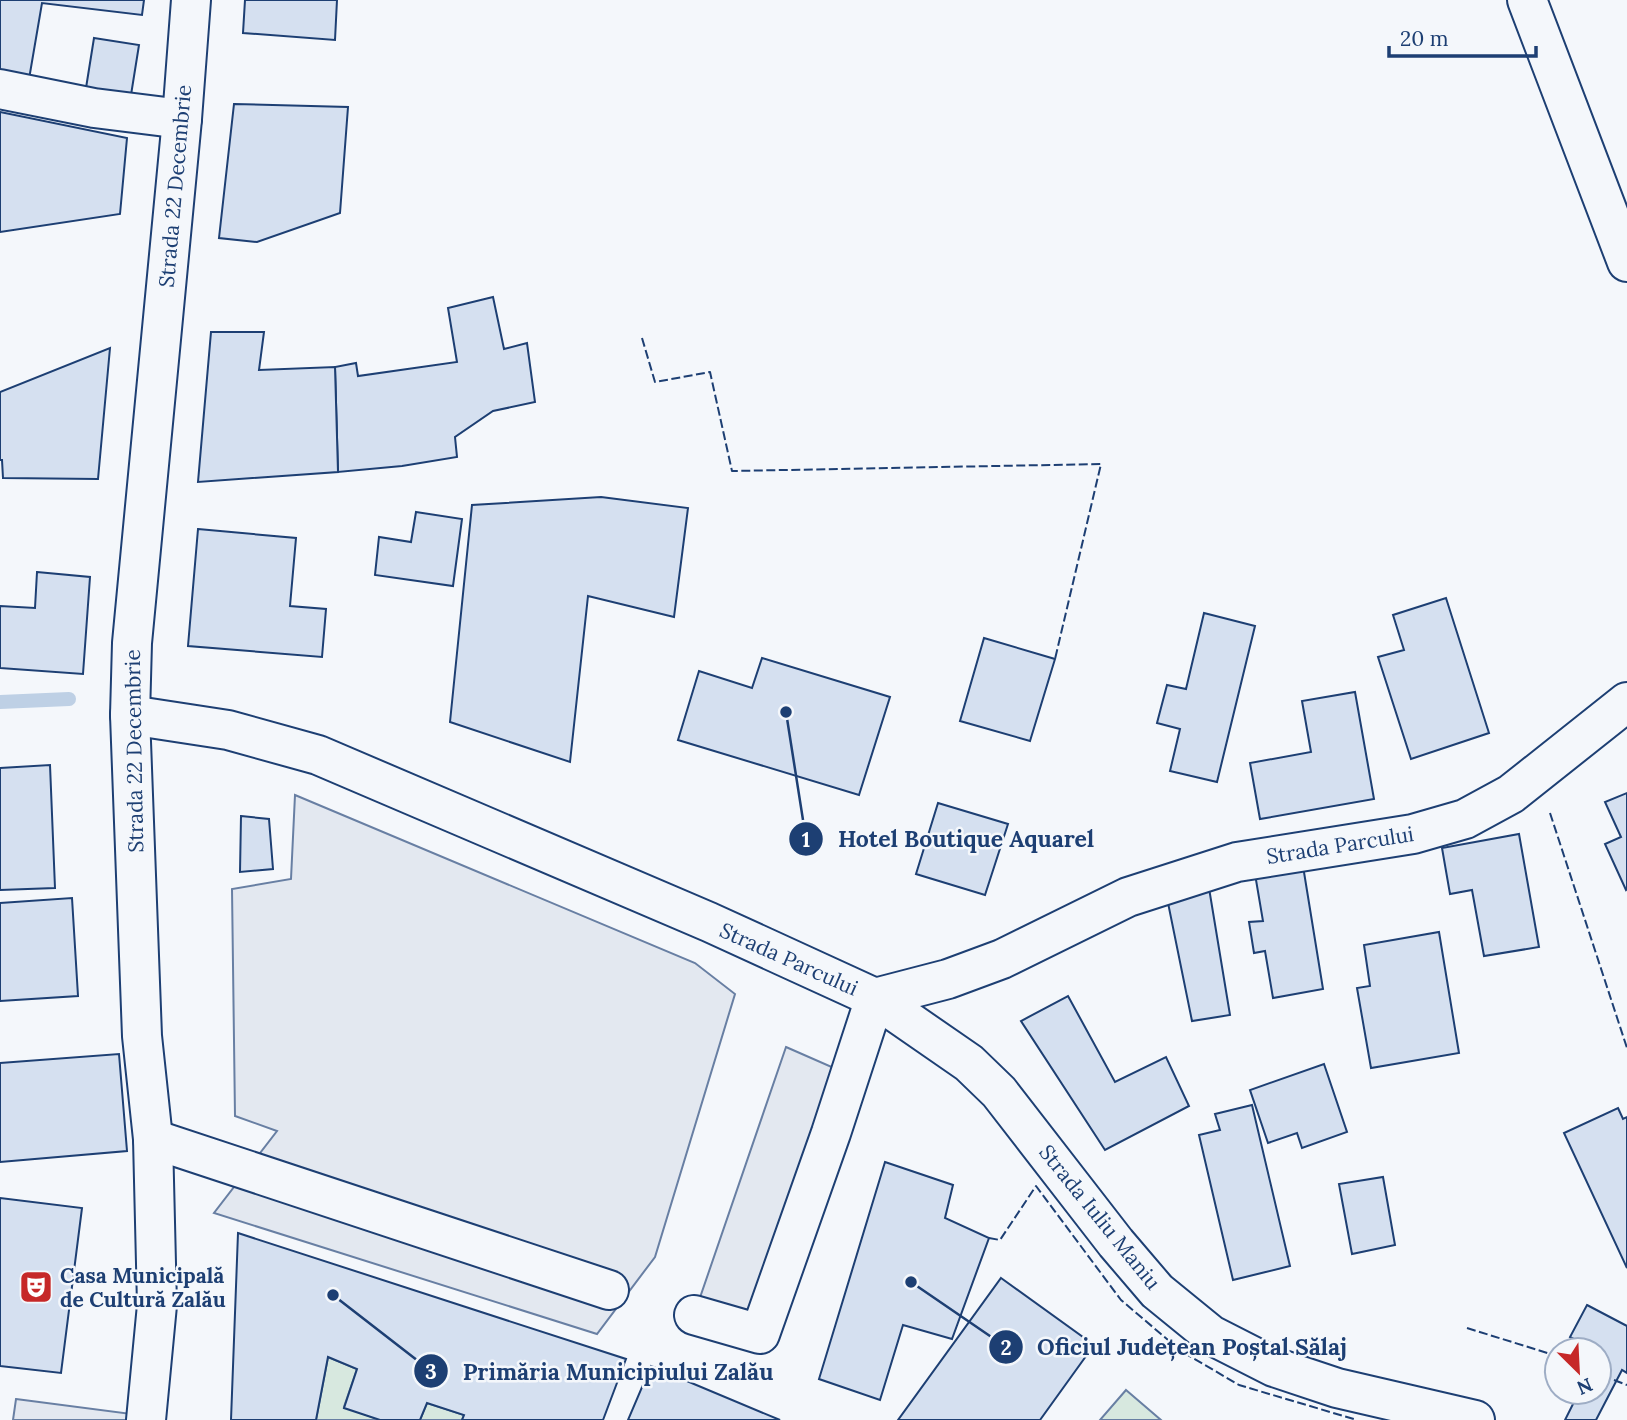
<svg xmlns="http://www.w3.org/2000/svg" width="1627" height="1420" font-family="Lora,serif">
<rect width="100%" height="100%" fill="#f4f7fb"/>
<!-- green -->
<g fill="#d7e8df" stroke="#687fa3" stroke-width="2">
<polygon points="328,1357 357,1369 344,1407 380,1420 316,1420"/>
<polygon points="1126,1390 1161,1420 1100,1420"/>
<polygon points="427,1403 464,1415 462,1420 420,1420"/>
</g>
<!-- parking -->
<g fill="#e3e8f0" stroke="#687fa3" stroke-width="2">
<polygon points="295,795 695,963 735,994 655,1257 597,1334 214,1213 277,1131 235,1116 232,889 291,879"/>
<polygon points="786,1047 850,1075 760,1334 694,1315"/>
<polygon points="16,1399 147,1416 146,1420 13,1420"/>
</g>
<g fill="none" stroke-linecap="round" stroke-linejoin="round">
<!-- stream -->
<polyline stroke="#bed0e5" stroke-width="14" points="0,702 69,699"/>
</g>
<!-- building -->
<g fill="#d5e0f0" stroke="#1d3f73" stroke-width="2">
<polygon points="0,0 144,0 142,15 42,3 28,85 0,78"/>
<polygon points="245,0 337,0 335,40 243,33"/>
<polygon points="94,38 139,45 131,95 86,88"/>
<polygon points="234,104 348,107 340,213 257,242 219,238"/>
<polygon points="0,112 127,138 120,214 0,232"/>
<polygon points="493,297 504,349 527,343 535,402 493,411 455,437 457,457 402,466 338,472 335,367 356,363 358,376 457,362 448,308"/>
<polygon points="211,332 264,332 259,370 335,367 338,472 198,482"/>
<polygon points="110,348 98,479 3,478 2,460 0,460 0,392"/>
<polygon points="601,497 688,508 674,617 588,596 570,762 450,722 472,505"/>
<polygon points="416,512 462,519 453,586 375,575 379,537 411,542"/>
<polygon points="198,529 296,538 290,606 326,609 322,657 188,646"/>
<polygon points="37,572 90,577 83,674 0,668 0,606 35,608"/>
<polygon points="1446,598 1489,733 1411,759 1378,657 1404,650 1393,615"/>
<polygon points="1204,613 1255,626 1217,782 1170,771 1180,729 1157,723 1167,685 1186,689"/>
<polygon points="984,638 1055,659 1030,741 960,721"/>
<polygon points="762,658 890,697 859,795 678,740 699,671 752,688"/>
<polygon points="1355,692 1374,799 1260,819 1250,763 1311,752 1302,701"/>
<polygon points="50,765 55,888 0,890 0,768"/>
<polygon points="1627,793 1627,889 1626,890 1605,844 1621,837 1605,802"/>
<polygon points="938,803 1008,824 985,895 916,874"/>
<polygon points="241,816 269,819 273,869 240,872"/>
<polygon points="1519,834 1539,947 1484,956 1472,890 1450,894 1442,848"/>
<polygon points="1303,866 1323,989 1273,998 1265,951 1254,953 1249,922 1263,921 1255,874"/>
<polygon points="1208,882 1230,1015 1192,1021 1166,893"/>
<polygon points="72,898 78,996 0,1001 0,903"/>
<polygon points="1439,932 1459,1053 1371,1068 1357,988 1370,986 1364,945"/>
<polygon points="1068,996 1115,1082 1166,1057 1189,1106 1105,1150 1021,1021"/>
<polygon points="119,1054 127,1151 0,1162 0,1063"/>
<polygon points="1324,1064 1347,1132 1302,1148 1297,1133 1268,1143 1250,1090"/>
<polygon points="1252,1105 1290,1266 1233,1280 1199,1135 1220,1130 1215,1114"/>
<polygon points="1618,1108 1623,1119 1627,1117 1627,1268 1564,1133"/>
<polygon points="885,1162 953,1185 945,1218 989,1238 952,1339 903,1325 880,1400 819,1379"/>
<polygon points="1383,1177 1395,1245 1352,1254 1339,1184"/>
<polygon points="0,1198 82,1208 61,1373 0,1366"/>
<polygon points="238,1233 626,1359 603,1420 462,1420 464,1415 427,1403 420,1420 380,1420 344,1408 357,1369 328,1357 316,1420 231,1420"/>
<polygon points="1001,1278 1094,1345 1040,1420 898,1420"/>
<polygon points="1587,1305 1627,1326 1627,1373 1622,1370 1596,1420 1565,1420 1579,1392 1599,1392 1599,1350 1594,1350 1570,1337"/>
<polygon points="651,1366 780,1420 628,1420"/>
</g>
<g fill="none" stroke-linecap="round" stroke-linejoin="round">
<defs>
<g id="minor">
<polyline points="1527,0 1627,262"/>
<polyline points="0,89 94,108 182,119"/>
<polyline points="130,715 228,730 318,755 709,922 875,998 948,979 1002,959 1128,897 1237,862 1413,834 1465,819 1511,794 1627,702"/>
<polyline points="153,1139 609,1290"/>
<polyline points="694,1315 760,1334 831,1133 875,998 969,1063 999,1092 1116,1243 1157,1291 1211,1335 1274,1367 1337,1388 1475,1420"/>
</g>
<polyline id="major" points="146,1420 157,1305 153,1139 142,1036 130,715 132,643 182,119 191,0"/>
</defs>
<!-- minor casing -->
<use href="#minor" stroke="#1d3f73" stroke-width="42"/>
<!-- major casing -->
<use href="#major" stroke="#1d3f73" stroke-width="42"/>
<!-- minor -->
<use href="#minor" stroke="#f4f7fb" stroke-width="38"/>
<!-- major -->
<use href="#major" stroke="#f4f7fb" stroke-width="38"/>
<!-- fence -->
<g stroke="#1d3f73" stroke-width="2" stroke-dasharray="9 3.5" stroke-linecap="butt">
<polyline points="642,338 655,382 710,372 732,471 1101,464 1055,659"/>
<polyline points="1550,813 1627,1048"/>
<polyline points="989,1238 1000,1240 1036,1186 1121,1300 1181,1351 1239,1385 1357,1420"/>
<polyline points="1467,1328 1557,1356"/>
<polyline points="1614,1380 1627,1385"/>
</g>
</g>
<!-- icons -->
<defs>
<symbol id="theatre-square" viewBox="-11 -11 22 22"><rect x="-9" y="-9" width="18" height="18" rx="4" fill="#c62828" stroke="#f4f7fb"/><path d="M-5-5.5Q0-4 5-5.5V0Q5 5 0 6Q-5 5-5 0ZM-3.3-2.5H-1v1.5H-3.3ZM1-2.5H3.3v1.5H1ZM-2.8 1Q0 5.5 2.8 1Z" fill="#fff"/></symbol>
</defs>
<g fill-rule="evenodd">
<use href="#theatre-square" x="17" y="1268" width="38" height="38"/>
</g>
<g text-anchor="middle" dominant-baseline="central" stroke-width="5" stroke-linejoin="round" paint-order="stroke">
<!-- street labels -->
<g font-size="21" fill="#1d3f73" stroke="#f4f7fb">
<text transform="translate(175 186) rotate(-85)">Strada 22 Decembrie</text>
<text transform="translate(134 751) rotate(-91)">Strada 22 Decembrie</text>
<text transform="translate(1340 845) rotate(-9)">Strada Parcului</text>
<text transform="translate(789 959) rotate(24)">Strada Parcului</text>
<text transform="translate(1100 1217) rotate(51)">Strada Iuliu Maniu</text>
</g>
<!-- poi labels -->
<g font-size="21" font-weight="bold" fill="#1d3f73" stroke="#f4f7fb" text-anchor="start">
<text x="60" y="1275">Casa Municipală<tspan x="60" dy="24">de Cultură Zalău</tspan></text>
</g>
</g>
<!-- callouts -->
<path fill="none" stroke="#1d3f73" stroke-width="2.5" d="M786 712L806 839M911 1282L1006 1347M333 1295L431 1371"/>
<g fill="#1d3f73" stroke="#f4f7fb" stroke-width="2.5">
<circle cx="786" cy="712" r="7"/>
<circle cx="911" cy="1282" r="7"/>
<circle cx="333" cy="1295" r="7"/>
<circle cx="806" cy="839" r="18"/>
<circle cx="1006" cy="1347" r="18"/>
<circle cx="431" cy="1371" r="18"/>
</g>
<g font-size="21" text-anchor="middle" font-weight="bold" fill="#fff">
<text x="806" y="847">1</text>
<text x="1006" y="1355">2</text>
<text x="431" y="1379">3</text>
</g>
<g font-size="23" text-anchor="middle" font-weight="bold" fill="#1d3f73" stroke="#f4f7fb" stroke-width="5" stroke-linejoin="round" paint-order="stroke">
<text x="966" y="847">Hotel Boutique Aquarel</text>
<text x="1192" y="1355">Oficiul Județean Poștal Sălaj</text>
<text x="618" y="1380">Primăria Municipiului Zalău</text>
</g>
<!-- north arrow -->
<g transform="translate(1578 1371) rotate(156)"><circle r="33" fill="#f4f7fb" stroke="#9eadc5" stroke-width="2"/>
<path d="M0-5L12 26L0 18L-12 26Z" fill="#c62828"/>
<text y="-10" font-size="19" font-weight="bold" text-anchor="middle" fill="#1d3f73">N</text>
</g>
<!-- scale -->
<path d="M1389 46v10h147v-10" fill="none" stroke="#1d3f73" stroke-width="3.5"/>
<text x="1400" y="46" font-size="21" fill="#1d3f73" stroke="#f4f7fb" stroke-width="5" paint-order="stroke">20 m</text>
</svg>
